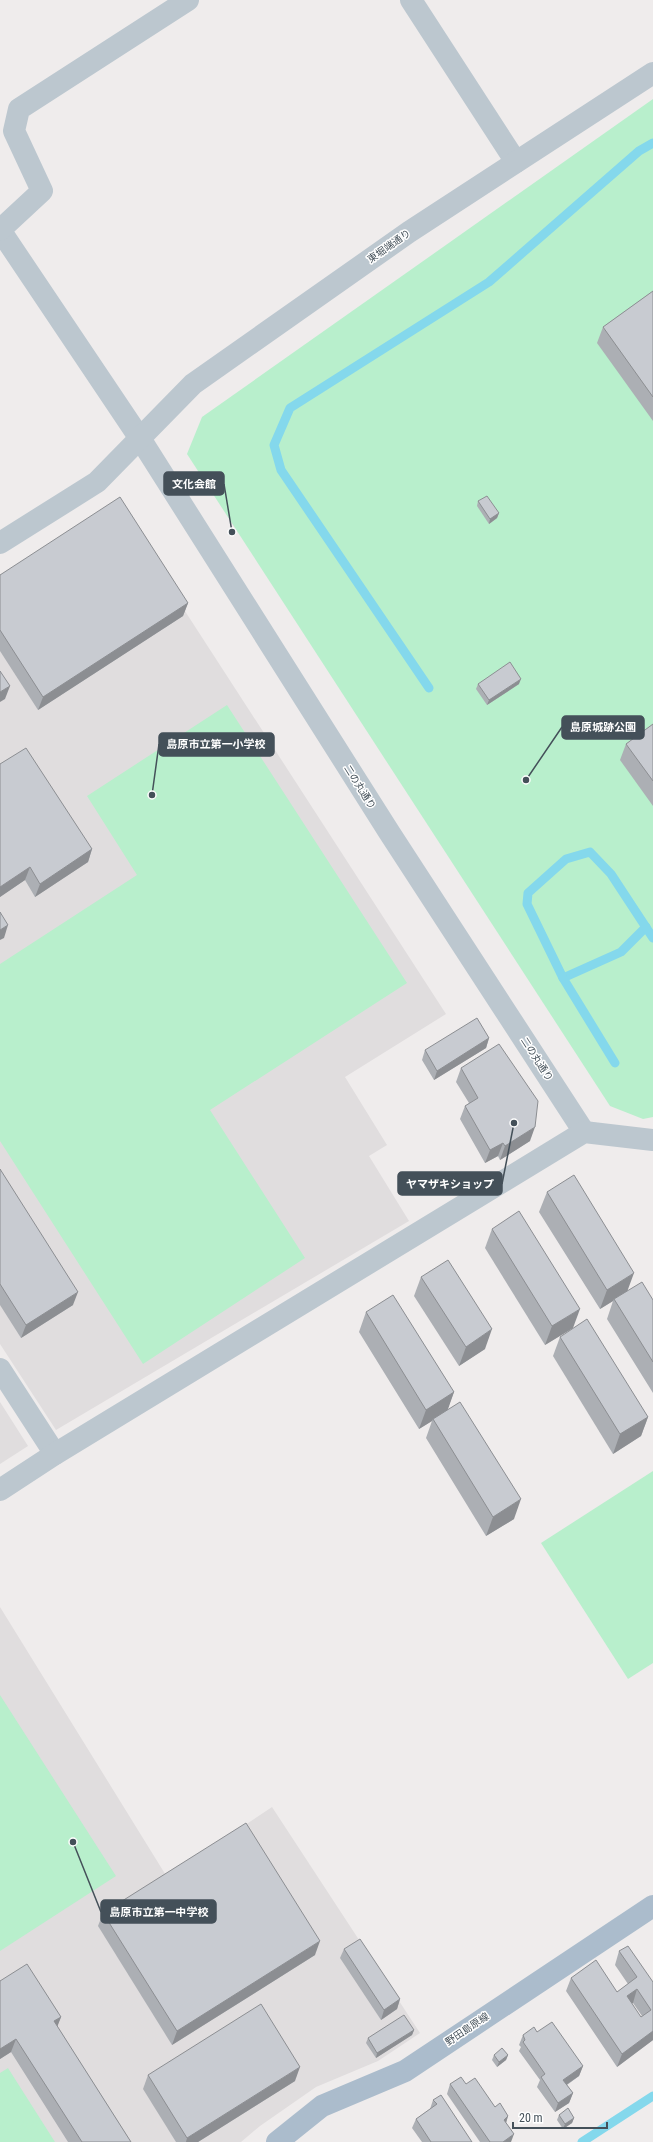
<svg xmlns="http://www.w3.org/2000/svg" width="653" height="2142" font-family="'Roboto Condensed','Noto Sans JP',sans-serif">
<rect width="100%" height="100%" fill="#efecec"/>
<!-- education -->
<g fill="#e0ddde">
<polygon points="115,503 446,1014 345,1077 387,1145 369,1156 409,1221 56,1430 0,1344 0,577"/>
<polygon points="0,1402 28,1446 0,1464"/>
<polygon points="0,1607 167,1877 272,1807 420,2033 378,2061 316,2087 260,2126 241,2142 0,2142"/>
</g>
<!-- green -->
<g fill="#b8efcc">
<polygon points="653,99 653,1117 643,1119 610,1106 187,454 202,417"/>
<polygon points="227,705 407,983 210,1110 305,1258 143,1364 0,1141 0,964 137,875 87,796"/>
<polygon points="653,1471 653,1663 628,1679 541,1543"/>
<polygon points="0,1695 116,1876 0,1951"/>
<polygon points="8,2068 55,2142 0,2142 0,2073"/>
</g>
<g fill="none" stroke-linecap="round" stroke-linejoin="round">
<!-- stream -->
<g stroke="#84d8ec" stroke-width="9">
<polyline points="429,688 281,470 274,445 290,408 489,282 639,151 653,143"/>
<polyline points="563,978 621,952 646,927"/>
<polyline points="615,1063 563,978 527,904 528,893 566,859 590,852 611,874 653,938"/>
<polyline points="582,2142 653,2096"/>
</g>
<!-- minor -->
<g stroke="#bcc7cf" stroke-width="22">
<polyline points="411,0 516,162"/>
<polyline points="0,230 141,440 389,832 584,1132"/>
<polyline points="0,230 42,191 14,131 19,109 188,0"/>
<polyline points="0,543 97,482 193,384 409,232 653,73"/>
<polyline points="0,1369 55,1454"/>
<polyline points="0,1490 55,1454 584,1132 653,1140"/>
</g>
<!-- major -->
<polyline stroke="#abbccc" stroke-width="22" points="277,2142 322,2106 405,2071 653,1906"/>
</g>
<!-- wall -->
<g fill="#acafb4" fill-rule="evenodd">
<polygon points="653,291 653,421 597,343 603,327"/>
<polygon points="478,501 499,513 497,518 489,524 477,506"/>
<polygon points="0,575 188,603 183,616 38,710 0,651"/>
<polygon points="478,684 519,684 487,705 476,689"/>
<polygon points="653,724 653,806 620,760 626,744"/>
<polygon points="0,764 92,849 88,862 35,897 25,880 0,897"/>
<polygon points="489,1038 486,1048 434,1080 422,1060 425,1050"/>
<polygon points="461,1068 530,1141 500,1160 498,1156 485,1163 460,1119 465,1106 469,1103 456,1082"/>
<polygon points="0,1169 73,1305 21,1338 0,1305"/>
<polygon points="547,1192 628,1291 653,1300 653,1393 607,1319 613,1301 600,1309 539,1212"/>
<polygon points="492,1229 573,1328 545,1345 485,1248"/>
<polygon points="421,1277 485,1349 459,1366 414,1296"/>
<polygon points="366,1312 454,1392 447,1410 514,1519 486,1536 426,1438 432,1421 419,1429 359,1332"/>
<polygon points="560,1337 648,1417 641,1436 613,1454 553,1356"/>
<polygon points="103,1913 315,1955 172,2045 98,1926"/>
<polygon points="344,1949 400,1999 397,2009 381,2020 340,1958"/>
<path d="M619,1951l34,31v58l-36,27 -51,-76 5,-13 46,14 11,-8 -13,-19zM631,2003h2l9,13 -1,1z"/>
<polygon points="0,1981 61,2017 57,2026 131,2142 68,2142 11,2052 0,2059"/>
<polygon points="414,2030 412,2035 376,2058 366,2043 368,2038"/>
<polygon points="537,2032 583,2066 579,2076 567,2085 573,2093 569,2103 555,2112 537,2087 540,2080 519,2051 521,2047 519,2045 523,2035"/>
<polygon points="494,2055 508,2055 506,2060 497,2067 492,2060"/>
<polygon points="148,2075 295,2081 198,2142 176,2142 143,2089"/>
<polygon points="450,2084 466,2084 495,2107 508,2116 506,2123 511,2142 480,2142 447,2094"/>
<polygon points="433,2100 472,2142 422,2142 412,2128 416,2119 430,2109"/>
<polygon points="559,2115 574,2118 572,2123 563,2129 557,2120"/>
</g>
<!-- shaded-wall -->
<g fill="#8c8e92">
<polygon points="499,513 497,518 489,524 490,519"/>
<polygon points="188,603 183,616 38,710 43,697"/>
<polygon points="521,679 519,684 487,705 489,700"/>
<polygon points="10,686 5,699 0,702 0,692"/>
<polygon points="92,849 88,862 35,897 40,884"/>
<polygon points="30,867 25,880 0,897 0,887"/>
<polygon points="8,925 4,938 0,940 0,930"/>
<polygon points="489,1038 486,1048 434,1080 437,1071"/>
<polygon points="535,1127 530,1141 500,1160 505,1146"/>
<polygon points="503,1143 498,1156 485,1163 490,1150"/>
<polygon points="634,1273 627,1292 614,1299 613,1301 600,1309 607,1290"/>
<polygon points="78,1292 73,1305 21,1338 26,1325"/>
<polygon points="580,1309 573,1328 545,1345 552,1326"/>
<polygon points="492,1329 485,1349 459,1366 466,1347"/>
<polygon points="454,1392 447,1412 433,1419 432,1421 419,1429 426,1410"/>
<polygon points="648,1417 641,1436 613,1454 620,1434"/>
<polygon points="521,1499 514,1519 486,1536 493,1517"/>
<polygon points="320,1941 315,1955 172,2045 177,2031"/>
<polygon points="637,1989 633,2003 622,2010 627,1996"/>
<polygon points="400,1999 397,2009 381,2020 384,2010"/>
<polygon points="61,2017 56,2030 54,2021"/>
<polygon points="414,2030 412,2035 376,2058 377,2053"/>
<polygon points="653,2031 653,2040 617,2067 622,2054"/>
<polygon points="16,2039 11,2052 0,2059 0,2049"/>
<polygon points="508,2055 506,2060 497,2067 499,2062"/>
<polygon points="583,2066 579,2076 560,2089 563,2080"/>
<polygon points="300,2067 295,2081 198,2142 186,2142 187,2138"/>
<polygon points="573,2093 569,2103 555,2112 558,2103"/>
<polygon points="508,2116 505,2126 504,2120"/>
<polygon points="574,2118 572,2123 563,2129 565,2124"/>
<polygon points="514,2134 511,2142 503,2142"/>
</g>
<!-- building -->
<g fill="#c8cbd1" stroke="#8c8e92" fill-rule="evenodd">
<polygon points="653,291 653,397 603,327"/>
<polygon points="487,496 499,513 490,519 478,501"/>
<polygon points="120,497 188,603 43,697 0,630 0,575"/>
<polygon points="510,662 521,679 489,700 478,684"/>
<polygon points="0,671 10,686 0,692"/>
<polygon points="653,724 653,781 626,744"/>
<polygon points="26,748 92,849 40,884 30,867 0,887 0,764"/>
<polygon points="0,912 8,925 0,930"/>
<polygon points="477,1018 489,1038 437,1071 425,1050"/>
<polygon points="499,1044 538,1101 535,1127 505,1146 503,1143 490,1150 465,1106 478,1098 461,1068"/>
<polygon points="0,1169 78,1292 26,1325 0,1284"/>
<polygon points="574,1175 634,1273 607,1290 547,1192"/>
<polygon points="519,1211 580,1309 552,1326 492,1229"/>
<polygon points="448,1260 492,1329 466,1347 421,1277"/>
<polygon points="642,1282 653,1300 653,1362 614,1299"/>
<polygon points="393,1295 454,1392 426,1410 366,1312"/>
<polygon points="587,1319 648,1417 620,1434 560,1337"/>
<polygon points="460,1402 521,1499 493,1517 433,1419"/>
<polygon points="246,1823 320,1941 177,2031 103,1913"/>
<polygon points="360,1939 400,1999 384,2010 344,1949"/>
<path d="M628,1946l25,36v49l-31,23 -51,-76 25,-18 21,32 20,-15 -18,-26zM637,1989l14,21 -10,7 -14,-21z"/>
<polygon points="27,1964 61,2017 54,2021 131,2142 82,2142 16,2039 0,2049 0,1981"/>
<polygon points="261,2004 300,2067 187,2138 148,2075"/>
<polygon points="404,2015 414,2030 377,2053 368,2038"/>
<polygon points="552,2022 583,2066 563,2080 573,2093 558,2103 541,2077 545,2074 523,2042 525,2040 523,2035 534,2027 537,2032"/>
<polygon points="502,2048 508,2055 499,2062 494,2055"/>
<polygon points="461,2077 466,2084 475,2078 495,2107 500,2103 508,2116 504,2120 514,2134 503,2142 490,2142 450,2084"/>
<polygon points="441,2095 472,2142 431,2142 416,2119 437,2104 433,2100"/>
<polygon points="568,2108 574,2118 565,2124 559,2115"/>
</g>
<g text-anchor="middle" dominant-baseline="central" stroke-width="3" stroke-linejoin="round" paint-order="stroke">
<!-- street labels -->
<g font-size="10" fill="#445059" stroke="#fff">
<text transform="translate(389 246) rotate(-35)">東堀端通り</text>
<text transform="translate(360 787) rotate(58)">二の丸通り</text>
<text transform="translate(537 1059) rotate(57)">二の丸通り</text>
<text transform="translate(467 2029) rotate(-34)">野田島原線</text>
</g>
</g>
<!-- callouts -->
<path fill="none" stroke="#445059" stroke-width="1.5" d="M232 532L224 484M526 780L562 727M152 795L159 744M514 1123L502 1184M73 1842L101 1912"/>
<g fill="#445059" stroke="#fff" stroke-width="1.5">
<circle cx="232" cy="532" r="4"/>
<circle cx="526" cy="780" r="4"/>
<circle cx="152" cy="795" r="4"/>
<circle cx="514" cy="1123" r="4"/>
<circle cx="73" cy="1842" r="4"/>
</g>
<g fill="#445059" stroke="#445059" stroke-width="1.5">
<rect x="164" y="472" width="60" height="23" rx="4"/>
<rect x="562" y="716" width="82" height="23" rx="4"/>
<rect x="159" y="733" width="115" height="23" rx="4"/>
<rect x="398" y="1172" width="104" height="23" rx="4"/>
<rect x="101" y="1900" width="115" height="23" rx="4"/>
</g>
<g font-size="11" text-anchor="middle" font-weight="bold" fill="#fff">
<text x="194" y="488">文化会館</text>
<text x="603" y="731">島原城跡公園</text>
<text x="216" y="748">島原市立第一小学校</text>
<text x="450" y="1188">ヤマザキショップ</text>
<text x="159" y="1916">島原市立第一中学校</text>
</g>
<!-- scale -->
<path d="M513 2122v6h94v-6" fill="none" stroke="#445059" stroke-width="2"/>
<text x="519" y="2122" font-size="12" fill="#445059" stroke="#ffffff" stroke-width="3" paint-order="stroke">20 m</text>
</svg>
